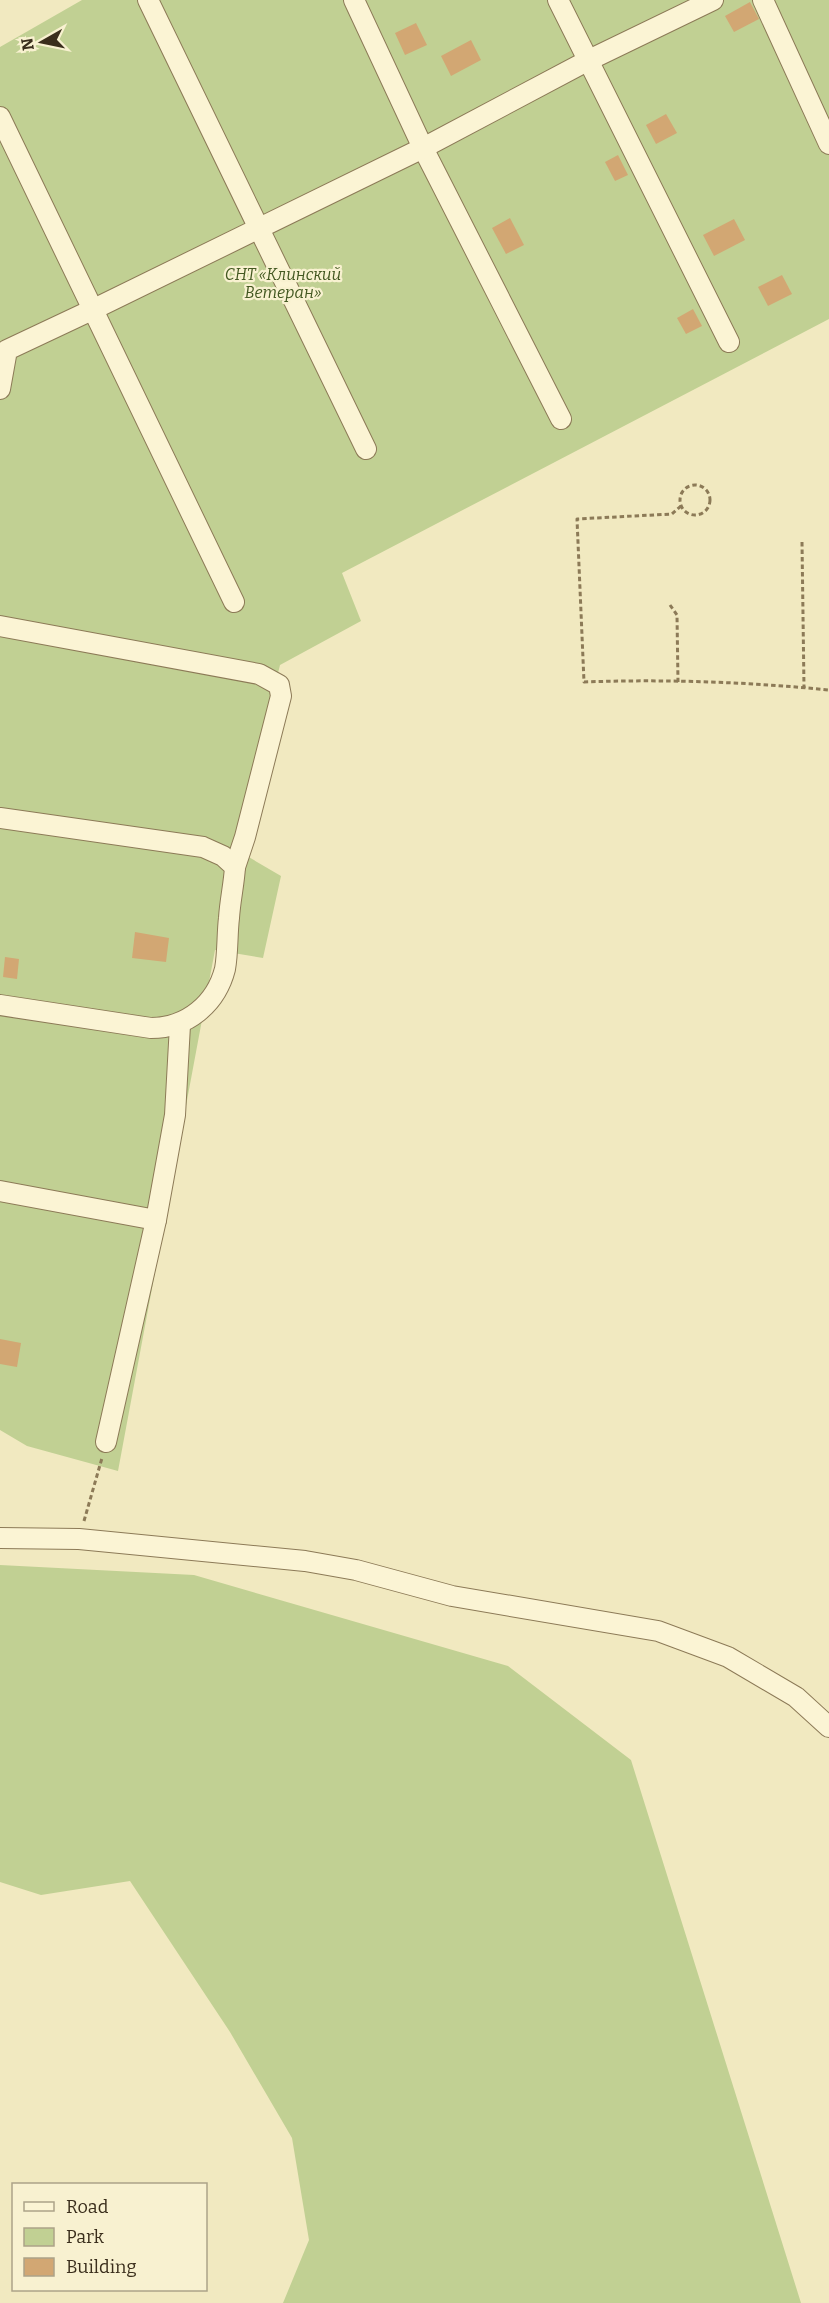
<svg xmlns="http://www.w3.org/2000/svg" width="829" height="2303" font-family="Bitter,serif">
<rect width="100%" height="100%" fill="#f1e9c0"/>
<!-- green -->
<g fill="#c1d093">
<polygon points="82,0 829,0 829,319 342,573 361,621 280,665 235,849 281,876 263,958 215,950 118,1471 27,1446 0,1430 0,47"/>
<polygon points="0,1565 194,1575 508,1666 631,1760 801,2303 283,2303 309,2240 292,2138 230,2032 130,1881 41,1895 0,1882"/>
</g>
<!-- building -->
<g fill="#d2a773">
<polygon points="750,2 759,19 734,32 725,16"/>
<polygon points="416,23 427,45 405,55 395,33"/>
<polygon points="471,40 481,60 451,76 441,56"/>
<polygon points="666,114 677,133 656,144 646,125"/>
<polygon points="618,155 628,175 615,181 605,162"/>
<polygon points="510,218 524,245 506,254 492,228"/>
<polygon points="734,219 745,240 714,256 703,235"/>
<polygon points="782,275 792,294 768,306 758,287"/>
<polygon points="693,309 702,326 686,334 677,318"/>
<polygon points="135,932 169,938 166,962 132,958"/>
<polygon points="5,957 19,959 17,979 3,977"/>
<polygon points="0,1339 21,1343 17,1367 0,1364"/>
</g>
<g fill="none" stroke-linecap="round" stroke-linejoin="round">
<defs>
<g id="minor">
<polyline points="148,0 366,449"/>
<polyline points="354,0 423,148 561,419"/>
<polyline points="558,0 729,342"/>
<polyline points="763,0 829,144"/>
<polyline points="0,117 234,602"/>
<polyline points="0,389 7,350 94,309 423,148 587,61 713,0"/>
<polyline points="0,626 259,674 279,685 281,696 245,837 235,867"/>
<path d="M0,818l203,29 20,9 12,11c-1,17 -5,34 -6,51 -2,16 -1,35 -4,51 -9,35 -38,59 -74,59l-151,-23"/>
<polyline points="0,1191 156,1220"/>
<polyline points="106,1442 156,1220 175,1115 180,1025"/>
<polyline points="0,1538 79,1539 305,1561 356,1570 452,1596 658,1631 728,1657 796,1697 829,1727"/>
</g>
</defs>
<!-- minor casing -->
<use href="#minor" stroke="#8c7a57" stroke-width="22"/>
<!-- path -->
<g stroke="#8c7a57" stroke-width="3" stroke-dasharray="4.5 3" stroke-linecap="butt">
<circle cx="695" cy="500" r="15"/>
<path d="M681,506l-9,8 -95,5 7,163c81,-3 164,0 245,8"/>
<polyline points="802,542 804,688"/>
<polyline points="670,605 677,615 678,682"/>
<polyline points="84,1521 102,1458"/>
</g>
<!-- minor -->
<use href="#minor" stroke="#fbf4d4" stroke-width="20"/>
</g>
<g text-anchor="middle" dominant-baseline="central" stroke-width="4.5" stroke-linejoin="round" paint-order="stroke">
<!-- park labels -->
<g font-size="16" font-style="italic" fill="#435821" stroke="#f8f1d0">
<text x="283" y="274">СНТ «Клинский<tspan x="283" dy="18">Ветеран»</tspan></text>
</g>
</g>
<!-- legend -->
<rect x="12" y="2183" width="195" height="108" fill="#f8f1d0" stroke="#aca388" stroke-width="1.5"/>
<rect x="24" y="2202" width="30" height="9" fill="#fbf4d4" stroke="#aca388" stroke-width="1.5"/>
<text x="66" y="2213" font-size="18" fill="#3a2e1c">Road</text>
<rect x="24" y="2228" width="30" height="18" fill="#c1d093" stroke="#aca388" stroke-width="1.5"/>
<text x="66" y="2243" font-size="18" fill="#3a2e1c">Park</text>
<rect x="24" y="2258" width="30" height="18" fill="#d2a773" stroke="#aca388" stroke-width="1.5"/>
<text x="66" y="2273" font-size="18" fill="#3a2e1c">Building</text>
<!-- north arrow -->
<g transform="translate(42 42) rotate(261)" stroke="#f8f1d0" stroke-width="4.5" paint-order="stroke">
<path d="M0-4.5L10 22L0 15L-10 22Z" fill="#3a2e1c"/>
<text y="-9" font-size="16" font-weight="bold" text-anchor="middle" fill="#3a2e1c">N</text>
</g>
</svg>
